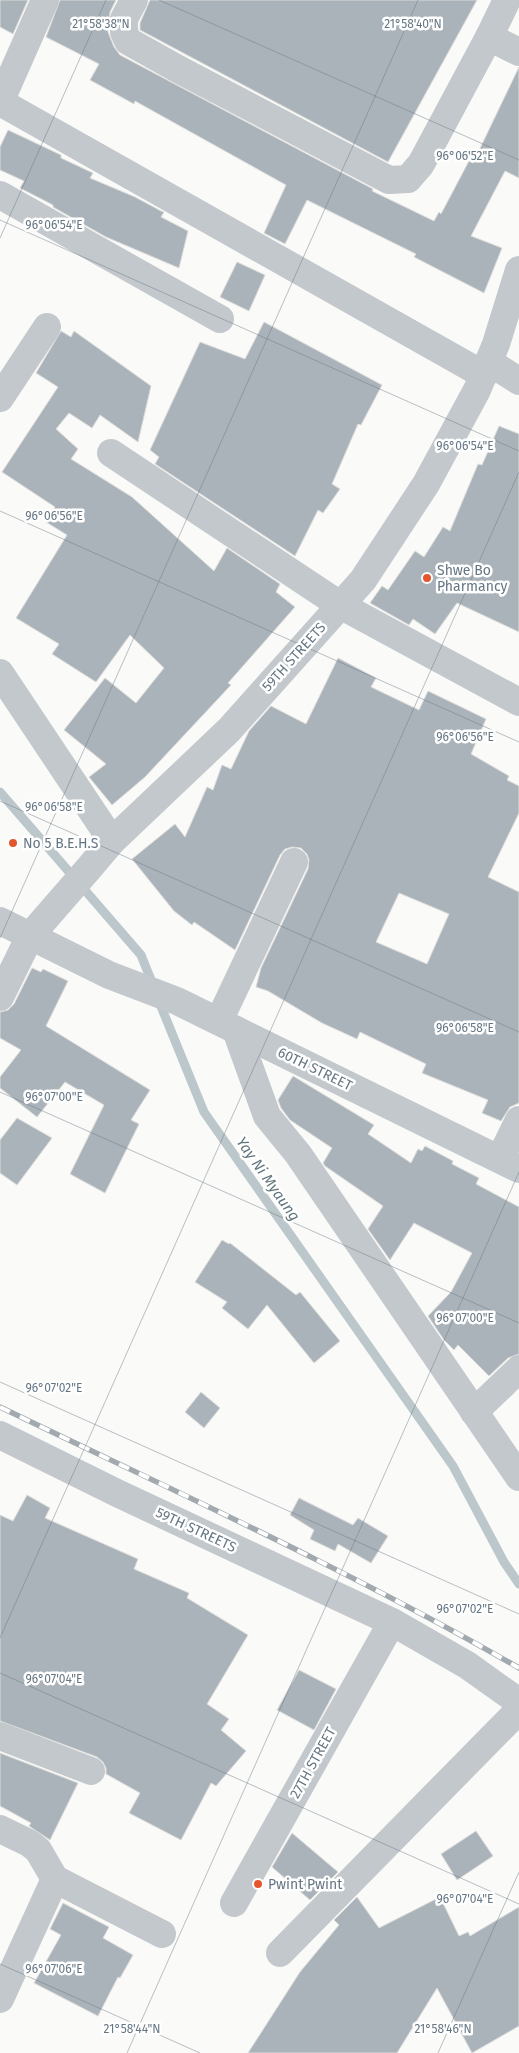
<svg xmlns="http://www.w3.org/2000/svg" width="519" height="2053" font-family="'Fira Sans',sans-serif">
<rect width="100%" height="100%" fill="#fafaf8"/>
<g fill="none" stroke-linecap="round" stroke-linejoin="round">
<!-- stream -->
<g stroke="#bbc7cb" stroke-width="9">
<polyline points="0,792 141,955 153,985"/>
<polyline points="158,999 204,1112 453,1466 504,1562 519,1584"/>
</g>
</g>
<!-- building -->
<g fill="#aab3b9" stroke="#dcdcda" fill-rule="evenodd">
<polygon points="0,0 28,0 13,34 0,27"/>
<polygon points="60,0 116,0 110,12 108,32 114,47 120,55 373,189 372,191 434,221 439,212 441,214 469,161 473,163 519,67 519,178 505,171 471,236 502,248 484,293 414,257 416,254 307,200 285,244 264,233 286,185 135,101 134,104 90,80 99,64 46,37"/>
<polygon points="150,0 477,0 388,162 140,30 140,23"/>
<polygon points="8,130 61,155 61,158 93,173 90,178 135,197 161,211 164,212 161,217 188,231 179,268 106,237 53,207 53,205 20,188 24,181 0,170 0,147"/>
<polygon points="237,262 265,275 249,311 220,297"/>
<polygon points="264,322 382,385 361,425 358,424 332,484 340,489 323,513 318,510 295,556 155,464 159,457 150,450 200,342 245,359"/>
<polygon points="61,331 71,337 74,331 151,386 138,442 100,415 92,428 69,413 56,429 78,449 71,459 132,497 214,571 227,548 280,584 276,592 295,607 228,683 231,685 145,777 112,805 89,777 106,764 64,730 105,678 136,703 164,668 130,635 96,682 52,654 59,644 16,618 67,535 46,522 55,507 2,472 58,387 36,373"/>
<polygon points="499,426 519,434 519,632 457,603 435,634 413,619 409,625 370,603 382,586 388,590 415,551 424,557 443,527 450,531 478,464 482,465"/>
<path d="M338,658l38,20 -5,9 48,23 9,-19 58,28 -15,35 38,22 -2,4 12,6v27l-31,64 31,15v211l-9,4 -9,14 -19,-8 6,-13 -66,-27 4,-9 -66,-32 -3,7 -35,-16 -54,-32 -12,-4 5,-19 47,-99 1,-9 -2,-6 -6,-6 -9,-1 -7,2 -5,6 -45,95 -41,-28 -2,3 -18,-14 -42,-52 43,-35 10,13 22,-50 6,3 9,-25 9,4 18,-38 22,-25 35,18zM399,893l50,21 -22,50 -51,-22z"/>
<polygon points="32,968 41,972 43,969 68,981 46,1026 150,1090 131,1120 139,1124 105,1193 70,1174 104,1105 65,1082 37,1117 0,1088 0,1077 21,1050 0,1038 0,1012 8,1010 14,1004"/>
<polygon points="293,1076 374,1125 368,1134 411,1163 418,1149 422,1151 425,1146 453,1161 452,1164 479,1178 476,1184 519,1207 519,1354 508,1358 489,1376 458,1345 454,1350 444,1340 428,1316 451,1292 472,1253 414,1223 390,1260 368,1229 383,1206 325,1166 323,1163 332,1148 290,1120 281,1108 278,1100"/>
<polygon points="17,1118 52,1138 17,1185 0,1173 0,1140"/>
<polygon points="222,1240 229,1244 230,1243 296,1295 300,1292 340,1341 314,1363 267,1305 248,1329 222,1308 227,1302 195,1282"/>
<polygon points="201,1392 220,1408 204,1428 185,1412"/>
<polygon points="27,1495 50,1508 45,1518 138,1559 134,1569 189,1593 187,1598 248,1635 207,1704 229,1719 221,1730 246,1751 216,1786 211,1783 181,1840 129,1813 140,1793 106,1774 106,1768 103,1762 97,1757 0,1721 0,1515 13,1521"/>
<polygon points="299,1498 353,1525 358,1518 388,1536 371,1563 338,1544 335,1551 310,1539 314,1530 290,1515"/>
<polygon points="299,1670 336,1689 314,1730 277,1710"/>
<polygon points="0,1753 78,1783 50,1840 29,1826 31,1823 0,1806"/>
<polygon points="476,1831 493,1856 457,1880 441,1854"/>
<polygon points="292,1833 338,1872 310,1900 272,1867"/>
<polygon points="357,1897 379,1928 440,1897 459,1936 468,1932 470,1936 519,1907 519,2026 472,2053 437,1988 397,2053 248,2053 300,1972 339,1925 334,1920"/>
<polygon points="63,1903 109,1927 103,1938 133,1955 120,1978 118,1977 98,2016 34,1983 61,1935 50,1929"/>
</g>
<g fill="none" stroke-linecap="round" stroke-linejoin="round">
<!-- street -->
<g stroke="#c3c8cc" stroke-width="28">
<polyline points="134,0 124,19 124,32 128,41 178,69 389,180 408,179 421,164 489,37 519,52"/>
<polyline points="489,37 507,0"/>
<polyline points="0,102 484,375"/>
<polyline points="0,102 45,0"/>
<polyline points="0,195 220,319"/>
<polyline points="489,362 519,381"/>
<polyline points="0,398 47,327"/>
<polyline points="111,453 340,605 519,702"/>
<polyline points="0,673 112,841"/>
<polyline points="0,921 109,975 177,1001 519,1169"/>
<polyline points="0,997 30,936 90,867 112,841 229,730 363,580 426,484 477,390 496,344 519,270"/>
<polyline points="219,1021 294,862"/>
<polyline points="236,1030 267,1116 298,1154 519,1477"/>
<polyline points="500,1159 519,1120"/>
<polyline points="474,1412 519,1369"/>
<polyline points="0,1435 117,1493 392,1622 467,1665 519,1702"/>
<polyline points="0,1736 91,1771"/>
<polyline points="0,1829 29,1843 38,1850 55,1879 162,1934"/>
<polyline points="234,1903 392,1622"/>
<polyline points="280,1953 519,1710"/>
<polyline points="0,1999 55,1879"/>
</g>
<defs>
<path id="rail" d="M0,1407c174,84 351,164 519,261"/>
</defs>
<!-- rail casing -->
<use href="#rail" stroke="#a2aab0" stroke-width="5.5"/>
<!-- rail -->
<use href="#rail" stroke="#fff" stroke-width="4" stroke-dasharray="11" stroke-linecap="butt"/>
</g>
<!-- ticks -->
<path fill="none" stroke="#657683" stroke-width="1" stroke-opacity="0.45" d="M159,0l360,160M0,220l519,231M0,238l106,-238M0,511l519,231M0,801l519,231M0,938l418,-938M0,1092l519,231M0,1382l519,232M0,1638l519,-1166M0,1673l519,231M0,1964l200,89M127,2053l392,-881M438,2053l81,-181"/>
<!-- markers -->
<g fill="#e4572e" stroke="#fff" stroke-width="2">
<circle cx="427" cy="578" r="5"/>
<circle cx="13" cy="843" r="5"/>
<circle cx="258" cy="1884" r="5"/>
</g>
<g text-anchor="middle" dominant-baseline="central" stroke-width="5" stroke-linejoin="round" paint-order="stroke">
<!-- poi labels -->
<g font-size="14" fill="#657683" stroke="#fff" text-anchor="start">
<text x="437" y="570">Shwe Bo<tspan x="437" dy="16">Pharmancy</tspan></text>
<text x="23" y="843">No 5 B.E.H.S</text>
<text x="268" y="1884">Pwint Pwint</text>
</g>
<!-- street labels -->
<g font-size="14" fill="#657683" stroke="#fff">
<text transform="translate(294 657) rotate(-48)">59TH STREETS</text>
<text transform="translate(315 1069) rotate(26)">60TH STREET</text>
<text transform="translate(196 1530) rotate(25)">59TH STREETS</text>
<text transform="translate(313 1763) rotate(-61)">27TH STREET</text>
</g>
<!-- water labels -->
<g font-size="15" font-style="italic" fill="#60757c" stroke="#fff">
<text transform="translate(268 1179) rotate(55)">Yay Ni Myaung</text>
</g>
</g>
<g font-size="12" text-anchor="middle" fill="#657683" stroke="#fff" stroke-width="5" stroke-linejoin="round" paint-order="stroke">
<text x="101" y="28">21°58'38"N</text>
<text x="413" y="28">21°58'40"N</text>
<text x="465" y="160">96°06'52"E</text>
<text x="54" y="229">96°06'54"E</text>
<text x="465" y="450">96°06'54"E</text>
<text x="54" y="520">96°06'56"E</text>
<text x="465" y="741">96°06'56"E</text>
<text x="54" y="811">96°06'58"E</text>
<text x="465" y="1032">96°06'58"E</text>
<text x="54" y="1101">96°07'00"E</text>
<text x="465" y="1322">96°07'00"E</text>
<text x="54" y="1392">96°07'02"E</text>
<text x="465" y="1613">96°07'02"E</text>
<text x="54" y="1683">96°07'04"E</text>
<text x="465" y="1903">96°07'04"E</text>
<text x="54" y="1973">96°07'06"E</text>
<text x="132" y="2033">21°58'44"N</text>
<text x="443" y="2033">21°58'46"N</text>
</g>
</svg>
